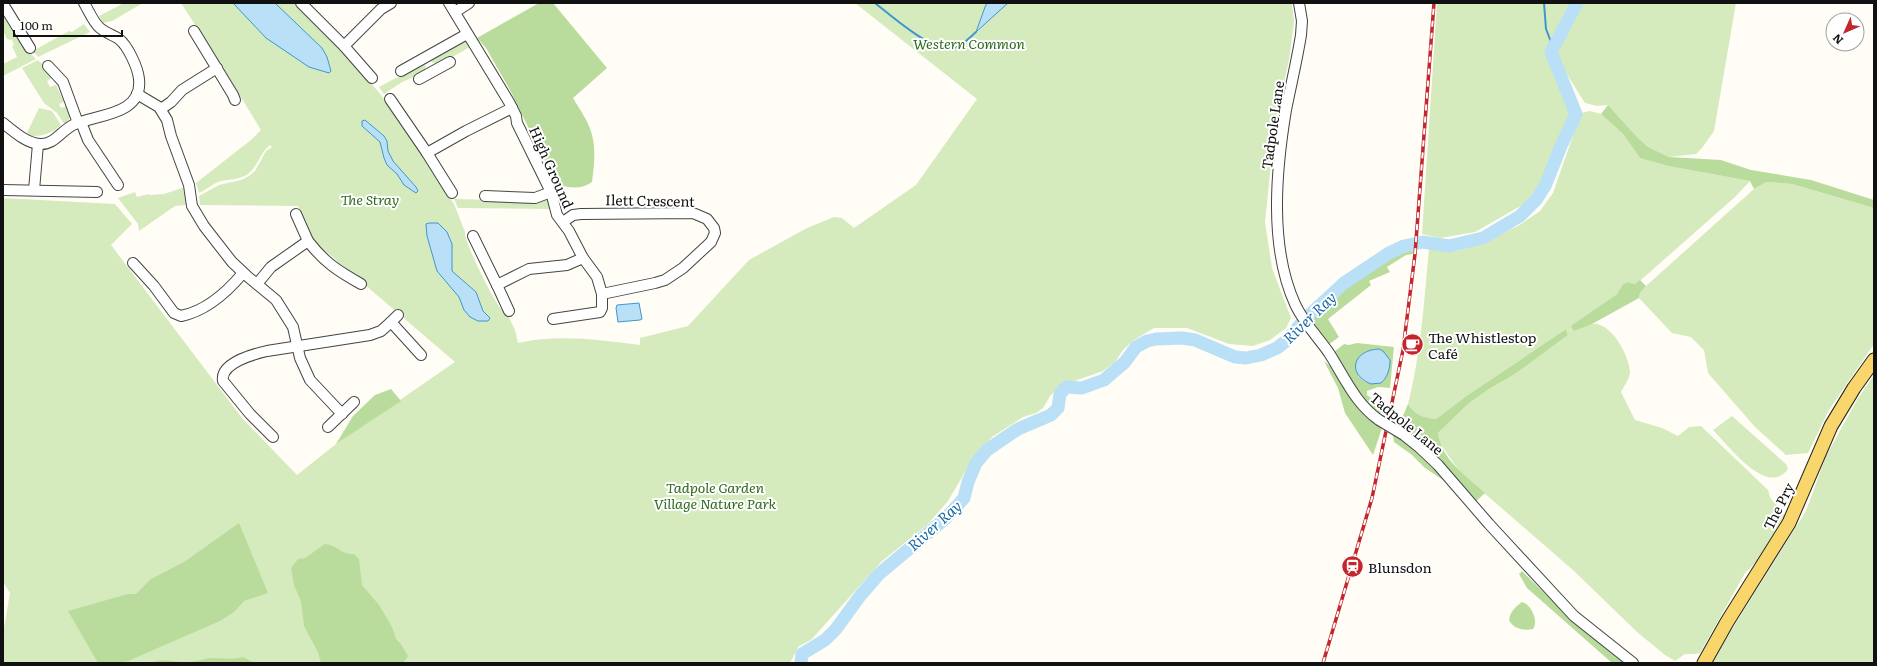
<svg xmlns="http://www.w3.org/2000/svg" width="1877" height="666" font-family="Literata,serif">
<rect width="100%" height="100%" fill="#fffdf5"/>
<!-- green -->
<g fill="#d5ebbd">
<polygon points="124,3 143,3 112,21 103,23 99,16"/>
<path d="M181,3h116l46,47 38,45 24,32 49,77 11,28c-2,8 30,72 37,78 1,1 4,2 5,3l8,17 3,13c41,-9 81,-3 122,2v-7l48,-12 61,-66 58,-32 27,-11 8,1 12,10 62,-43 61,-86 -122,-96h437l2,19 -5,38 -14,64 -10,98 7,46 19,50 -5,10 -16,12 -17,6 -24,-2 -42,-16h-33l-20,12 -11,10 -8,12 -12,9 -43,15 -10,10 -7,12 -7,5 -13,4 -31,20 -20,23 -24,41 -20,23 -47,38 -70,78 -12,6 -9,17h-787v-29l7,-41 -7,-11v-384l112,6 17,20 -21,21 131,173 55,57 39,-31 119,-82 -140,-120 -7,-10 -10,-26 -98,-1 -1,-9 20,-11 22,-5 8,-4 6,-5 11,-20 6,-4 -2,-2c-10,8 -12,21 -22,29 -8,6 -21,5 -30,8 -7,3 -12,8 -19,11l-3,-10 55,-43 10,-10 -43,-70z"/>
<polygon points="1437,3 1571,3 1559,26 1549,50 1572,114 1542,183 1524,204 1475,232 1440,238 1422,234"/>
<polygon points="1583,3 1736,3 1714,131 1702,148 1696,154 1669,157 1648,147 1638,138 1608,105 1597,106 1585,103 1558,60 1557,49 1579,8"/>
<path d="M3,17h2l9,12 -1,3c6,9 16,20 23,27l-33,17v-13h2l12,-6 -5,-11 2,-1 -2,-5 -5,-1 -4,-8z"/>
<polygon points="84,24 90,32 38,57 33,51 69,31 72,32"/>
<polygon points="464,40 470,47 438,65 432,62 431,59"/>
<polygon points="38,60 44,66 44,70 49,75 53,75 52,78 47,81 50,87 58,84 57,87 64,102 59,104 61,108 67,106 71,115 68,121 64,124 57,113 44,103 22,68"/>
<polygon points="424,63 426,67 423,73 402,82 384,94 379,87"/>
<path d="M39,108l13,3 9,14c-9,9 -22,13 -35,10z"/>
<path d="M1590,111l11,3 22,20 17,24 28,8 82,15 -15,16 -93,82 -7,5 -7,-2 -5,2 -6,10 -18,13 -25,24c5,-2 12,-6 17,-7 20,-3 38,31 39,48 0,6 -6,14 -9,20l14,28 27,8 16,8 11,-9 12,-1 67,64c1,3 2,8 4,10 5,8 9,3 12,16l-27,45 -12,12 -45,80 -5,1h-10l-10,7 -10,-6 -28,-23 -63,-61 -114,-99 -21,-30 -1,-9 30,-29 21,-15 26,-15 53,-39 -2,-6 -101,68 -29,22c-12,-1 -21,-4 -28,-15 13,-50 16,-103 21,-155l4,-4 24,6 14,-4 47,-21 22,-15 13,-18 28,-80z"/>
<polygon points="1766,182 1792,184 1874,208 1874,344 1829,410 1808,453 1786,455 1755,427 1708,373 1704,350 1691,337 1672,333 1639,298 1640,293 1646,286 1754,189"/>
<polygon points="185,187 186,205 175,206 139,231 138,224 118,198 135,192 137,197 149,194 149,195 164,194"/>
<polygon points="548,198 550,209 458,208 454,199 499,200"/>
<polygon points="1874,375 1874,663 1711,663 1806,511 1826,456 1857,400"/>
<path d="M1732,416l54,48 2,5c-21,29 -60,-24 -75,-39z"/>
</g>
<!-- forest -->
<g fill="#b9dc9c" fill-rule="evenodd">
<path d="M539,3h14l54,65 -34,30c7,12 16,24 19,37 4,14 2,32 0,47 -11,8 -23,6 -36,2l-46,-94 -24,-42 -9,-10z"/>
<polygon points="1608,105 1638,138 1648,147 1669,157 1721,160 1751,170 1811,180 1874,200 1874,208 1792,184 1766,182 1754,189 1750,181 1668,166 1640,158 1623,134 1601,114"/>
<path d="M1412,247l1,7 -7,1 -19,12 3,5 -21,9 2,4 -43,34 11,18 -11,8 -15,-24 2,-7c29,-25 61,-55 97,-67z"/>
<polygon points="1640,280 1646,286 1640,293 1639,298 1592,324 1574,331 1571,326 1617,294 1623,284 1628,282 1635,284"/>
<path d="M1566,329l2,6 -53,39 -26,15 -21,15 -30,29c3,26 28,43 47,60l-10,9 -70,-71 -9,-7 1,-3 5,-3 6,-14c7,11 16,14 28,15l29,-22z"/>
<path d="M1357,343l37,4 -4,41 -12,-1 -11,4v4l17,13 -5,7 -17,-15 -28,-48 10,-8 5,1zM1374,349l9,2 -18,31 -7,-6 6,-23z"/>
<path d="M1324,361l6,5c17,26 26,43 52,62l-9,27 -28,-42 -7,-25z"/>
<polygon points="391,389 401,401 336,444 353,416 375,395"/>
<polygon points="1395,433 1417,450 1442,476 1443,480 1425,468 1412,455 1394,442 1393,435"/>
<polygon points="239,523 268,593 244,601 234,612 220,621 128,661 120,663 98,663 68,611 128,594 136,594 151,579 184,562"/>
<path d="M325,544c12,1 17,11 29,10l5,5 3,26 17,20 13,22 4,12 5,5 7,12 -5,7h-82l-3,-11 -14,-26 -3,-25 -7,-16 -3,-17 7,-9 7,-1z"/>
<polygon points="1522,571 1577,625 1625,663 1612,663 1527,588 1519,574"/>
<path d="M1522,602c9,2 17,19 11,27 -9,2 -20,0 -24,-9 1,-8 6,-13 13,-18z"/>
<path d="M243,657l11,6h-102c10,-6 24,0 35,-1 8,0 16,-3 24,-4 11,0 21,2 32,-1z"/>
</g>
<!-- water -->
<g fill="#b9e0f7" stroke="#3f96cf">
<polygon points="233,3 275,3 322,48 327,57 331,71 329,73 309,67 266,38"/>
<polygon points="987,3 1008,3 976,32 985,7"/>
<polygon points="365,120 384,136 387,141 388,151 393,161 416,187 418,191 416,193 404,185 397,174 387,165 384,158 380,142 362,126 362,121"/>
<polygon points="429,223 438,223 447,232 452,244 452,271 476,292 483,311 490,318 488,321 478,321 470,317 464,310 459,297 437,271 427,236 426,224"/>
<polygon points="639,303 642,319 640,320 618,322 616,308 617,305"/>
<path d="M1379,349l4,2 7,9c0,8 -2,17 -9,23l-10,1c-25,-10 -18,-34 8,-35z"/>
</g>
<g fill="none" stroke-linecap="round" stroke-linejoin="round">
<!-- stream -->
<g stroke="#3f96cf" stroke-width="2">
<path d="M875,3c15,12 58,49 76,46 11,-3 17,-10 25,-17"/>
<polyline points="1544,3 1546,29 1553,47"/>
</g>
<!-- river -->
<polyline stroke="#b9e0f7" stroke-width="13" points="801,663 802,654 825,640 836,629 860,596 879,574 946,518 964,498 968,482 976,463 987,450 1018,429 1051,415 1058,408 1060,394 1066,387 1082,388 1104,380 1125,362 1136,347 1147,341 1156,339 1182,338 1195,340 1235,357 1246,358 1261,355 1277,348 1286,341 1305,319 1344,283 1389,253 1404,246 1423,242 1449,246 1483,238 1520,216 1536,200 1545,186 1561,146 1576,114 1551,52 1577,3"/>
<defs>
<g id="minor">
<polyline points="301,3 344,46 372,78"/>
<polyline points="449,3 509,102 516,116 517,123 551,192 557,215 569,231 583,258 597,277 602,294 602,308 600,312 553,319"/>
<path d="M1299,3l3,18 -1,14c-4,25 -10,50 -15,75 -10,60 -17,137 9,194 8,18 23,33 34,49 16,25 26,50 50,67"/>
<polyline points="3,4 30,48"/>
<polyline points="455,12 469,3"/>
<polyline points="194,31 233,95 235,100"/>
<polyline points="344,46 381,9 391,3"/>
<polyline points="48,66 63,82 78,123"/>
<polyline points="401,71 467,34"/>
<polyline points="419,79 450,62"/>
<polyline points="137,94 159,107 167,120 171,136 189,185 192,206 204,226 232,262 247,276 276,300 293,327 300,358 310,380 342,414"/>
<polyline points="390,99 427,153"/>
<polyline points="161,109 171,102 182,90 217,68"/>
<polyline points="81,122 88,140 118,185"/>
<path d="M3,123c10,8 23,20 37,21 14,1 21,-13 33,-19 23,-11 70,-9 66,-46 -1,-11 -11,-33 -20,-40 -6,-4 -13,-6 -19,-11 -7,-6 -11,-17 -16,-25"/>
<polyline points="3,190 97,192"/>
<polyline points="34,190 38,144"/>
<polyline points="452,193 427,153 466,131 512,108"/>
<polyline points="485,196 535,198 551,192"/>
<polyline points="563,222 573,215 581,214 693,213 707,219 714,228 715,233 711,242 683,268 665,280 655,283 602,294"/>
<polyline points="473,236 497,285 529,269 567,265 583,258"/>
<path d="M308,241c16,21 30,30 53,43"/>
<path d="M133,263l21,23 20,27 7,3c25,-5 47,-25 62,-43"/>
<polyline points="257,284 271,267 308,241 296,214"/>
<polyline points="497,285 509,311"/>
<polyline points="391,322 398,315"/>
<polyline points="328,427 354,402"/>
<polyline points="1404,435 1419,447 1438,465 1489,524 1574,616 1633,663"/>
<path d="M273,437l-23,-23 -27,-33c-3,-18 31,-27 44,-30l103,-16 11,-4 10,-9 30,33"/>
</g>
<polyline id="major" points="1704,663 1727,622 1789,523 1831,426 1854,388 1874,360"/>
</defs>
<!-- minor casing -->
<use href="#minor" stroke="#444" stroke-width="12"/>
<!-- major casing -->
<use href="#major" stroke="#222" stroke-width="15"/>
<!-- minor -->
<use href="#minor" stroke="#fff" stroke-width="10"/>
<!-- major -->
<use href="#major" stroke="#f9d66b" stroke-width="13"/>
<defs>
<polyline id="rail" points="1323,663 1372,498 1403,350 1415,254 1434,3"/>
</defs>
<!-- rail casing -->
<use href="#rail" stroke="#c4262e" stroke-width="3.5"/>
<!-- rail -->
<use href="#rail" stroke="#fff" stroke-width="2" stroke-dasharray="6" stroke-linecap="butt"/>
<defs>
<polyline id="minor-bridge" points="1379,420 1404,435"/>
</defs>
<!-- minor-bridge casing -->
<use href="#minor-bridge" stroke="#444" stroke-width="12" stroke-linecap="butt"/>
<!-- minor-bridge -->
<use href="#minor-bridge" stroke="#fff" stroke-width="10"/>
</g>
<!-- icons -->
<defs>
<symbol id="cafe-disc" viewBox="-11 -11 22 22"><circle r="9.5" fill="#c4262e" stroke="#fff"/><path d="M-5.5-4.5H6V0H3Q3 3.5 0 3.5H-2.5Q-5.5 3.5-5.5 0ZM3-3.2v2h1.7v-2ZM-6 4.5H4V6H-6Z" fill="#fff"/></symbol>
<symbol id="station-disc" viewBox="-11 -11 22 22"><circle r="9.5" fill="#c4262e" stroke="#fff"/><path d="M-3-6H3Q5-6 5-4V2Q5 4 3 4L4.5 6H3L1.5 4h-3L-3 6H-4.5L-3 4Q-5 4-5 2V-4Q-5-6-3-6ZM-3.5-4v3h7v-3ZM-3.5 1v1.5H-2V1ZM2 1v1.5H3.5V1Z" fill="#fff"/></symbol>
</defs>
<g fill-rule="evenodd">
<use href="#cafe-disc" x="1400" y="332" width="25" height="25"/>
<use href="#station-disc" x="1340" y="554" width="25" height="25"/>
</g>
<g text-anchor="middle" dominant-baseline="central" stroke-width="4" stroke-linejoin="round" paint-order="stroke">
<!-- park labels -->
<g font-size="14" font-style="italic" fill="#2f6b1f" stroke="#fff">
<text x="969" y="43">Western Common</text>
<text x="370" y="199">The Stray</text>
<text x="715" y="487">Tadpole Garden<tspan x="715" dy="16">Village Nature Park</tspan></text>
</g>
<!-- street labels -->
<g font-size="14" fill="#111" stroke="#fff">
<text transform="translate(1272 125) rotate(-82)">Tadpole Lane</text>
<text transform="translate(552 167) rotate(66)">High Ground</text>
<text transform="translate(650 200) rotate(1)">Ilett Crescent</text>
<text transform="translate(1407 423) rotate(39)">Tadpole Lane</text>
<text transform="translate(1778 506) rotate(-63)">The Pry</text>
</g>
<!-- poi labels -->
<g font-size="14" fill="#111" stroke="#fff" text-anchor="start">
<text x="1428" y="337">The Whistlestop<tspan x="1428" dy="16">Café</tspan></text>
<text x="1368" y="567">Blunsdon</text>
</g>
<!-- water labels -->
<g font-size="15" font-style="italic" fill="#1768a6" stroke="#fff">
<text transform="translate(1309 317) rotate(-44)">River Ray</text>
<text transform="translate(934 525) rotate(-42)">River Ray</text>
</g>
</g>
<!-- border -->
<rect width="1877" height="666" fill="none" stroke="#111111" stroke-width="8"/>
<!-- north arrow -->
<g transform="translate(1845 32) rotate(225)"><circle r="19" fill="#ffffff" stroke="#a0a0a0"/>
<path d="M0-3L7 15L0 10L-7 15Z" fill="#c4262e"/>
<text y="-6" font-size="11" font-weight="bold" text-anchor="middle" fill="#111111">N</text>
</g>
<!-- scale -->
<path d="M14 30v6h108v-6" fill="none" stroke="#111111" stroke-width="2"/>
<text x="20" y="30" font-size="12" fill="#111111" stroke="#ffffff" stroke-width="3" paint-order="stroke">100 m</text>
</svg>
